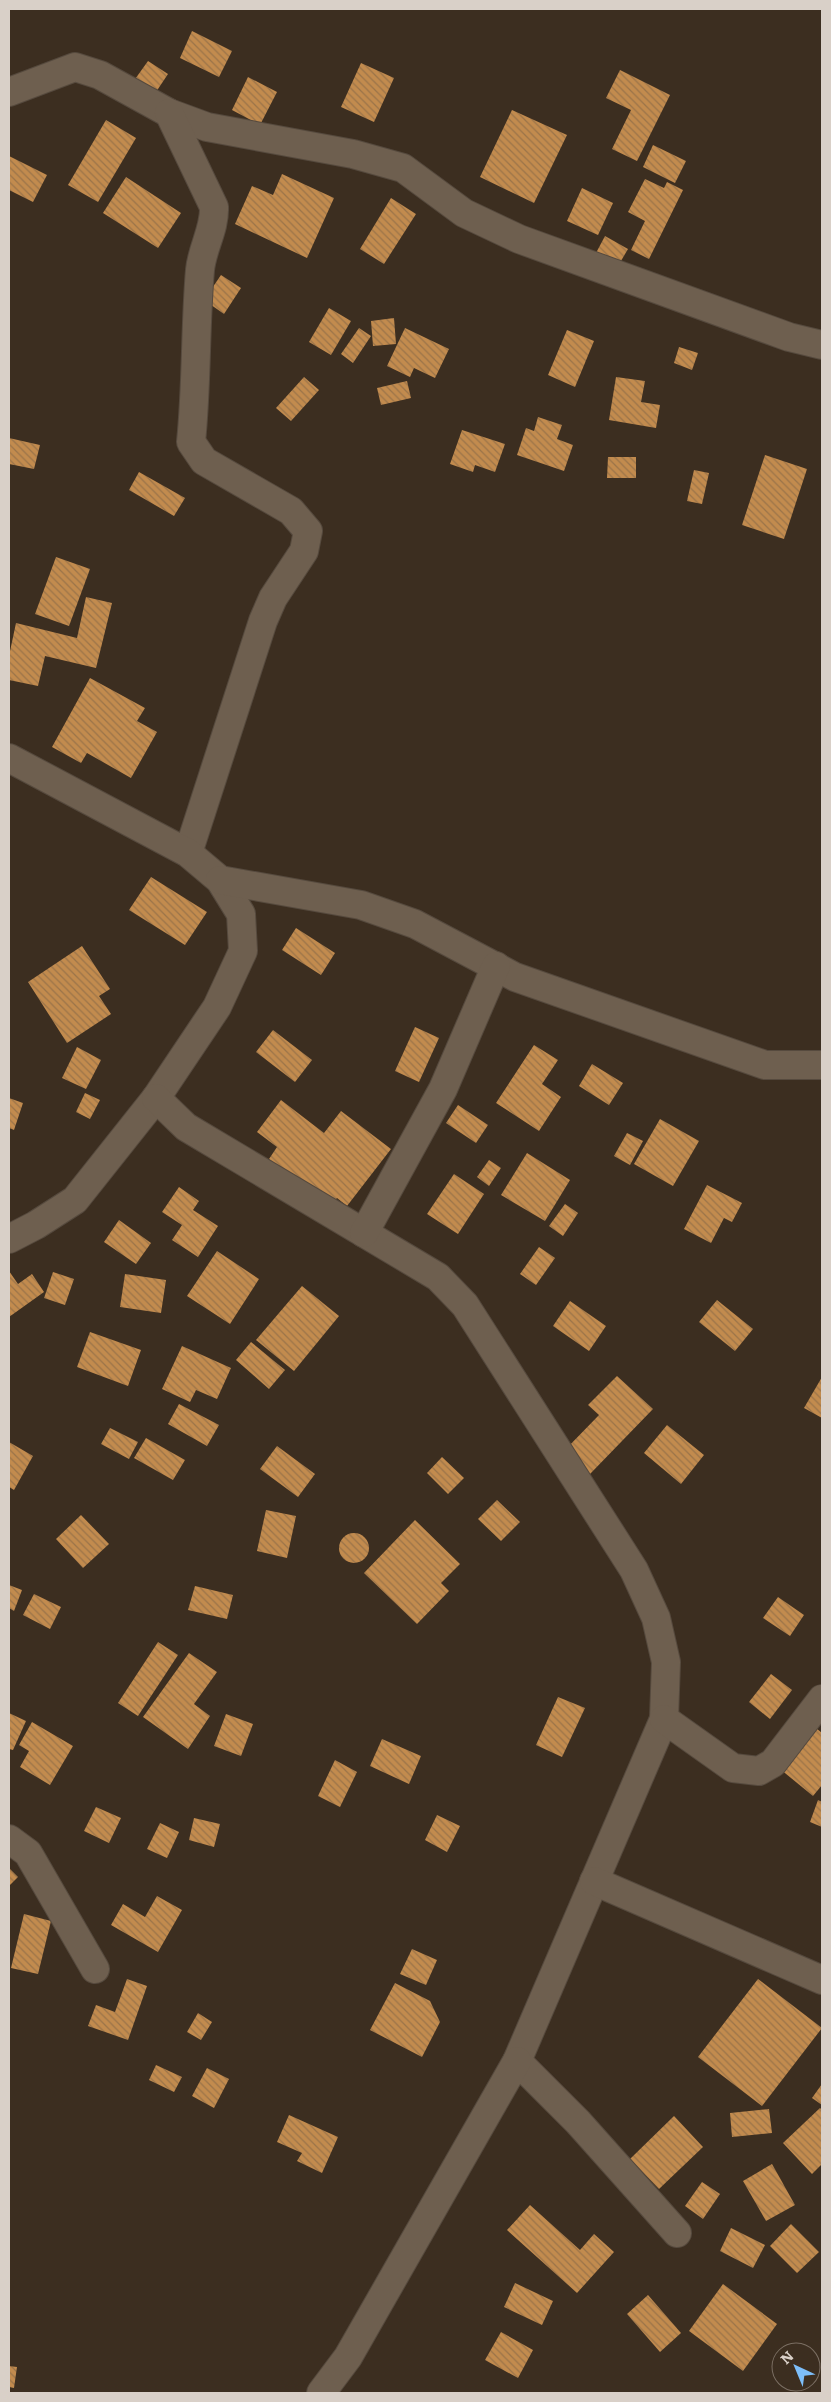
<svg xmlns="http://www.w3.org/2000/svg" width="831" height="2402" font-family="Literata,serif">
<defs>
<pattern id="building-back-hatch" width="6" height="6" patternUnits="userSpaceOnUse" patternTransform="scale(1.25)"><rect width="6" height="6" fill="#c28b4e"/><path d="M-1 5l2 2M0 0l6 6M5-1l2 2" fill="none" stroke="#9b7449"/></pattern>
</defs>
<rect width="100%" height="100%" fill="#3c2e20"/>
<!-- building -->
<g fill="url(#building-back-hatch)">
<polygon points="192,31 232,51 219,77 180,58"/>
<polygon points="148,61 168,74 154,95 133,82"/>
<polygon points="361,63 394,78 374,122 341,107"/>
<polygon points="620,70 670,95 637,161 612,149 631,110 606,98"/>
<polygon points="248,77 277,92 260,125 232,110"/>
<polygon points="512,110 567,135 534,203 480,177"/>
<polygon points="106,120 136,138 98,202 68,185"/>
<polygon points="653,145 686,161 675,183 643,167"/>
<polygon points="9,156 47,175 33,202 9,190"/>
<polygon points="282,174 334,198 307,258 235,224 252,186 273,195"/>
<polygon points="126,177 181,213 158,248 103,213"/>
<polygon points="645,179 664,188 667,182 683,190 649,259 631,250 645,221 628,212"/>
<polygon points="582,188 613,203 598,235 567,221"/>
<polygon points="391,198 416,214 384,264 360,249"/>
<polygon points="605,236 628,249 618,266 596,253"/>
<polygon points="221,275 241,288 224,314 204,300"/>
<polygon points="329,308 351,321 331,355 309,342"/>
<polygon points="394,318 396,344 373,346 371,321"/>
<polygon points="359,328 371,336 353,363 341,354"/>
<polygon points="405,328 449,349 435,378 414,368 410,377 387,366"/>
<polygon points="567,330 594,341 575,387 548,375"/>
<polygon points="679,347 698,353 692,370 674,363"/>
<polygon points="304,377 319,390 291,421 276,408"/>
<polygon points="616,377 645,381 641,402 660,405 656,428 609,420"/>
<polygon points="407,381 411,398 381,405 377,388"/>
<polygon points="538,417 562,425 557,439 573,445 564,471 517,455 526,428 534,431"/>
<polygon points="462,430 505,444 495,472 475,465 473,472 450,464"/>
<polygon points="9,438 40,445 34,469 9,464"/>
<polygon points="765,455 807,469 784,539 742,525"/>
<polygon points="608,457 636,457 636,478 607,478"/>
<polygon points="694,470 709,473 702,504 687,501"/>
<polygon points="139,472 185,498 174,516 129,490"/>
<polygon points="56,557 90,569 69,626 35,614"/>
<polygon points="86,597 112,603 96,668 45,656 38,686 9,680 9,656 16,623 77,638"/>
<polygon points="90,678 145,708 137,721 157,732 131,778 87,753 81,763 52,747"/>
<polygon points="151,877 207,912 185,945 129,910"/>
<polygon points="296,928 335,953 321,975 282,950"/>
<polygon points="82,946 110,989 99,996 111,1014 67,1043 28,982"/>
<polygon points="415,1027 439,1038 419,1082 395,1071"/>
<polygon points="273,1030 312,1060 295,1082 256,1052"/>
<polygon points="534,1045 558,1060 542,1084 561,1097 539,1131 496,1103"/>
<polygon points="77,1047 101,1060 86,1089 62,1078"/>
<polygon points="592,1064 623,1083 609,1105 579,1086"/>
<polygon points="85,1093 100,1100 90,1119 76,1112"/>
<polygon points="9,1098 23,1103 14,1130 9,1128"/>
<polygon points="281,1100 324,1133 341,1111 391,1149 347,1206 337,1198 330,1206 269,1159 277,1147 257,1132"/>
<polygon points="458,1105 488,1125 476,1143 446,1123"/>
<polygon points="660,1119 699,1141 673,1186 634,1164"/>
<polygon points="627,1133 643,1141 630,1165 614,1156"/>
<polygon points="527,1153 570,1180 545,1221 501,1195"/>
<polygon points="489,1160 501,1168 489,1186 477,1177"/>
<polygon points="454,1174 484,1194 458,1234 427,1214"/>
<polygon points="707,1185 742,1203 732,1222 724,1218 711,1243 684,1229"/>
<polygon points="179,1187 199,1201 193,1210 218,1226 198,1257 172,1240 182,1225 162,1212"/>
<polygon points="565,1204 578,1213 563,1236 549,1226"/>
<polygon points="119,1220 151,1243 136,1264 104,1242"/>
<polygon points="539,1247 555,1258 536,1285 520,1274"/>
<polygon points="217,1251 259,1279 230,1324 187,1296"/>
<polygon points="9,1271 18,1284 32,1274 44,1292 9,1317"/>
<polygon points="53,1272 74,1279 65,1305 44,1298"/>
<polygon points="125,1274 166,1280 161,1313 120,1307"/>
<polygon points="302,1286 339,1316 294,1371 256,1340"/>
<polygon points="717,1300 753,1329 735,1351 699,1322"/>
<polygon points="570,1301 606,1326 589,1351 553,1326"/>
<polygon points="90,1332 141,1350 128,1386 77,1367"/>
<polygon points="251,1342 285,1370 269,1389 236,1360"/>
<polygon points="182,1346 231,1368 217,1399 196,1390 190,1402 162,1389"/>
<polygon points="617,1376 653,1409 590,1474 565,1450 599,1415 588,1405"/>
<polygon points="822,1377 822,1418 804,1408"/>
<polygon points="179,1404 219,1425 207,1446 168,1424"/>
<polygon points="667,1425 704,1455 681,1484 644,1453"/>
<polygon points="110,1428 138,1442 129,1459 101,1444"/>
<polygon points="146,1438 185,1460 173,1480 134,1458"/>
<polygon points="9,1442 33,1456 14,1490 9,1487"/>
<polygon points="277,1446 315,1474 298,1497 260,1469"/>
<polygon points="442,1457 464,1478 448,1494 427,1473"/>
<polygon points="497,1500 520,1522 501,1541 478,1519"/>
<polygon points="266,1510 296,1516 287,1558 257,1551"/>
<polygon points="81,1515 109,1544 83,1568 56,1539"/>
<polygon points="415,1520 460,1564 441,1583 449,1591 417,1624 364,1573"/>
<circle cx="354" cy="1548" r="15"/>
<polygon points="9,1585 22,1590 14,1611 9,1608"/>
<polygon points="195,1586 233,1595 227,1619 188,1610"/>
<polygon points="34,1594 61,1607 50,1629 23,1615"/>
<polygon points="778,1597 804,1615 790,1636 763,1618"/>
<polygon points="158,1642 178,1655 138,1716 118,1703"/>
<polygon points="189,1653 217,1672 194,1704 210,1716 188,1749 143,1717"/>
<polygon points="771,1674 792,1690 770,1719 749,1702"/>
<polygon points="558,1697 585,1708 562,1757 536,1745"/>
<polygon points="9,1713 26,1721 13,1750 9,1749"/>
<polygon points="226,1714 253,1724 241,1756 214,1746"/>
<polygon points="32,1722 73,1746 50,1785 20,1767 29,1751 19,1745"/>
<polygon points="816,1728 822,1733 822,1785 813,1796 780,1769"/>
<polygon points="382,1739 421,1756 409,1784 370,1766"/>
<polygon points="335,1760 357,1772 340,1807 318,1796"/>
<polygon points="818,1800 822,1802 822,1827 810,1822"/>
<polygon points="96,1807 121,1818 109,1843 84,1831"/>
<polygon points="437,1815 460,1826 447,1852 425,1840"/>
<polygon points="194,1818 220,1824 214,1847 189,1840"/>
<polygon points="160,1823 179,1832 167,1858 147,1849"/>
<polygon points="9,1868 18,1877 9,1886"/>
<polygon points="157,1896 182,1910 158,1952 111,1925 123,1904 145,1917"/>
<polygon points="24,1914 51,1921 38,1974 11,1968"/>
<polygon points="412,1949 437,1960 426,1985 400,1974"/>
<polygon points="127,1979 147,1986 128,2040 88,2026 96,2005 115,2012"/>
<polygon points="758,1979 822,2028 762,2106 698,2057"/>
<polygon points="395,1983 430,2001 440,2022 422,2057 370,2030"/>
<polygon points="198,2013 212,2022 201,2040 187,2032"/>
<polygon points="156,2065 182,2077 174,2092 149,2080"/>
<polygon points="207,2068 229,2079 214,2108 192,2096"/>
<polygon points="822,2084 822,2105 812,2098"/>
<polygon points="820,2108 822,2110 822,2164 812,2174 783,2143"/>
<polygon points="769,2109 772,2133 732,2137 730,2113"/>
<polygon points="289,2115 338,2137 322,2173 297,2161 302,2153 277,2142"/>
<polygon points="674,2116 703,2147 659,2189 630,2159"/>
<polygon points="772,2164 795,2205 766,2221 743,2181"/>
<polygon points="702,2182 720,2194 703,2219 685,2206"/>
<polygon points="530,2205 580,2250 594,2234 614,2252 577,2293 507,2230"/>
<polygon points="791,2224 819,2252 797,2273 770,2246"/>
<polygon points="731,2228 765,2245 753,2268 720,2251"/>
<polygon points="515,2283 553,2301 542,2325 504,2307"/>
<polygon points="723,2284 777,2324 743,2371 689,2331"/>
<polygon points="648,2295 681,2333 660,2352 627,2314"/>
<polygon points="501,2332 533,2350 518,2378 485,2360"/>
<polygon points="9,2366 17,2367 14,2388 9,2387"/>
</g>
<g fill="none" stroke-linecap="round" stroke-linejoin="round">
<defs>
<g id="minor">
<polyline points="9,92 75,67 100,75 169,113 207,127 353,154 403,168 464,213 519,239 789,337 822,345"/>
<path d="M169,113l45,94c1,22 -12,41 -14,63 -5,57 -3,114 -9,172l13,19 87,50 17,20 -4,20 -31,47 -10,23 -75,232"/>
<polyline points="9,758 188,853 220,880 241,914 243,951 217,1007 156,1098 75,1200 36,1225 9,1239"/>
<polyline points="220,880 361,905 415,924 515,977 765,1065 822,1065"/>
<polyline points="156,1098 186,1127 438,1277 465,1305 634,1570 656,1618 666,1662 664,1719 517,2061 578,2122 677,2233"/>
<polyline points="364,1233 443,1089 496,966"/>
<polyline points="664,1719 733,1768 759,1771 773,1763 822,1699"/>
<polyline points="9,1839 28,1853 95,1969"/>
<polyline points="594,1881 822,1980"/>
<polyline points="321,2393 348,2357 517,2061"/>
</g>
</defs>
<!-- minor casing -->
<use href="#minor" stroke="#564a3e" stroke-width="30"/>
<!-- minor -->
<use href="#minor" stroke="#6e5f4f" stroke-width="28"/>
</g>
<!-- border -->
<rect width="831" height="2402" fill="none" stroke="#d9d0c8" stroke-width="20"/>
<!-- north arrow -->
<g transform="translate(796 2367) rotate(316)"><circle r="24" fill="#3c2e20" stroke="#7b6f63"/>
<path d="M0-4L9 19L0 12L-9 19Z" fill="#7dbef9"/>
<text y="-8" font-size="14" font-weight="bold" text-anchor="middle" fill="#d9d0c8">N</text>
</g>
</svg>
